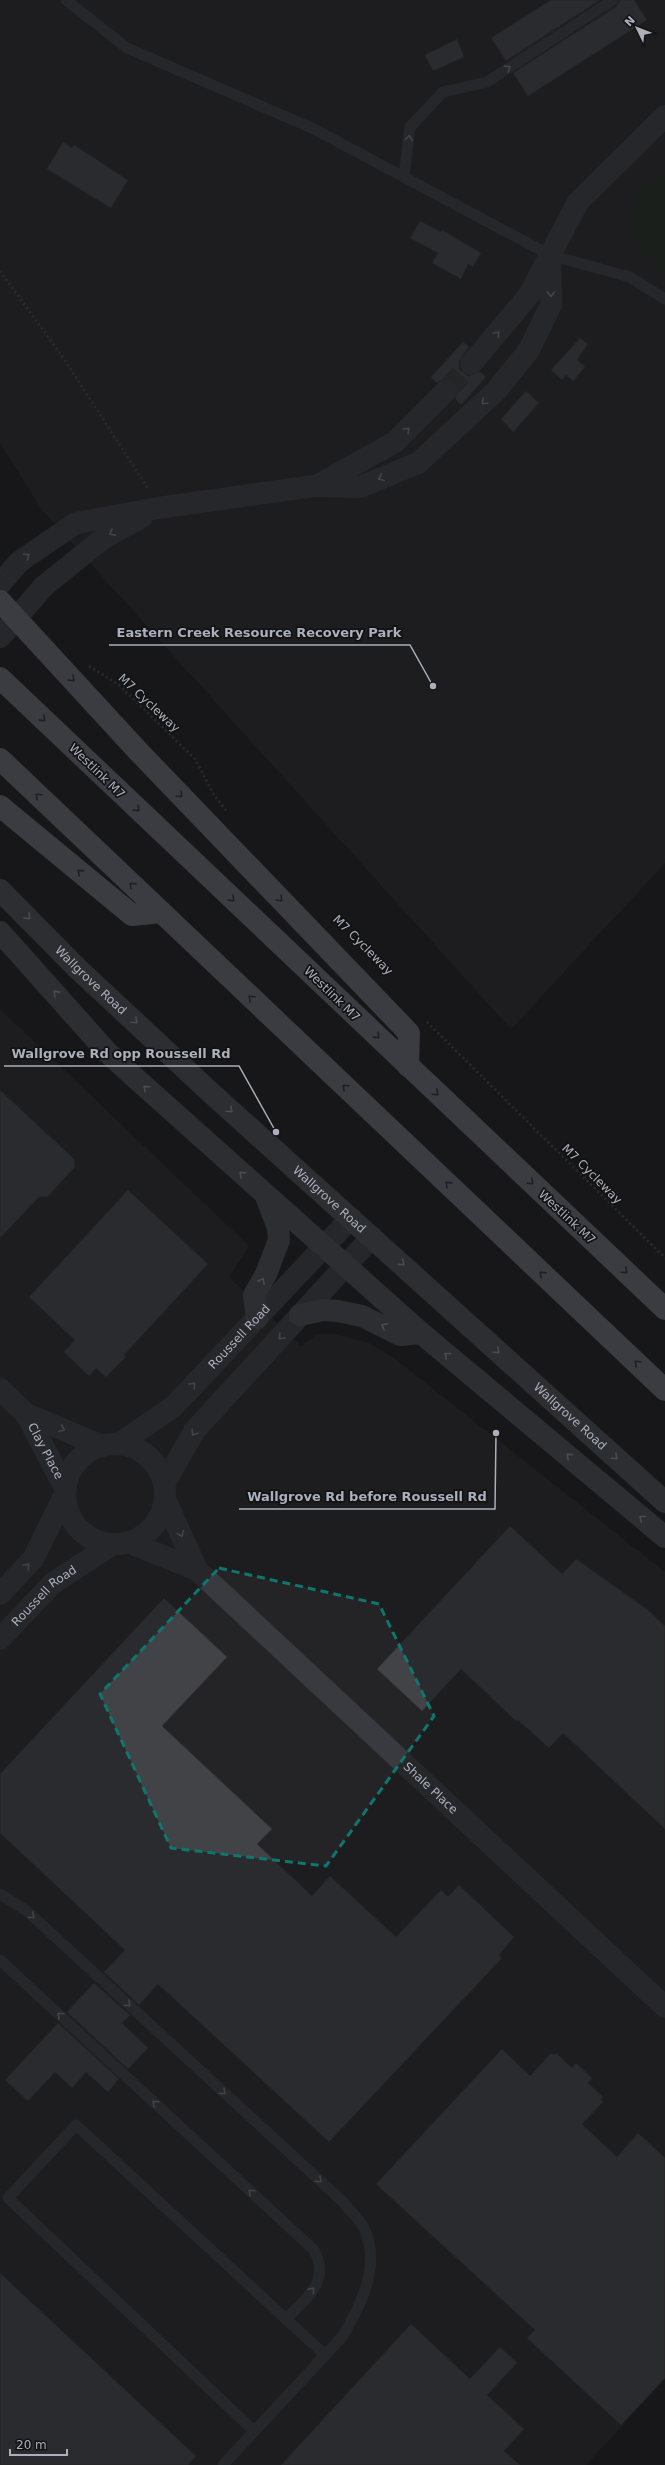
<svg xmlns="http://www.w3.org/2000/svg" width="665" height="2465" font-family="'DejaVu Sans',sans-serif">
<rect width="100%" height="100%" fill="#18181a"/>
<!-- built -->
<g fill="#242427">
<polygon points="0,0 665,0 665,863 511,1029 42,510 0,443"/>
<polygon points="0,1009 249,1246 229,1277 301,1346 317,1334 333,1334 369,1343 395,1359 665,1572 665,2379 586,2465 0,2465"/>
</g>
<!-- green -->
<path fill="#202921" d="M665,171v105c-17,-16 -28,-31 -37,-53l9,-29z"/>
<!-- building -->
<g fill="#424347" stroke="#323236">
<polygon points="551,0 600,0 506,61 491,38"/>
<polygon points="620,0 634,0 647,20 528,96 513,73 617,6"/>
<polygon points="457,39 464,57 433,71 425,55"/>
<polygon points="63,142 72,148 74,145 128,180 111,208 47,169"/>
<polygon points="420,221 441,232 442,230 481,253 473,267 468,264 461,279 432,263 438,253 410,238"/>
<polygon points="580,338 588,344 577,360 585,367 573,381 566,375 562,380 551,370"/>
<polygon points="463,342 469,347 459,361 459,369 468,376 480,372 486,377 461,405 455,399 458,388 455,382 443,379 437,383 431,377"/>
<polygon points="526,391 539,403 513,432 501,419"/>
<polygon points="0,1090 74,1159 75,1167 47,1197 39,1197 0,1238"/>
<polygon points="128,1190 208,1264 124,1355 126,1357 106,1377 96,1368 89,1376 64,1352 75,1340 29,1297"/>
<polygon points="510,1526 562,1574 576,1559 648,1610 665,1626 665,1829 563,1733 549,1748 518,1720 516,1721 461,1669 422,1711 377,1669"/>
<polygon points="164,1598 227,1657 162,1726 272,1829 257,1844 312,1896 330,1876 396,1937 441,1890 448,1897 459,1885 514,1937 499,1955 502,1958 329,2142 158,1984 139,2005 104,1972 125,1950 0,1833 0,1774"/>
<polygon points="94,1983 130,2015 122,2023 148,2048 128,2069 67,2012"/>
<polygon points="58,2023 119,2079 108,2092 86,2072 72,2088 55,2072 28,2101 5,2080"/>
<polygon points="502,2049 530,2076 551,2053 554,2055 556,2053 572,2068 576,2063 592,2078 588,2083 603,2097 601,2100 603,2102 582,2124 617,2157 638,2133 665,2158 665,2378 621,2425 527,2338 535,2330 376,2184"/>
<polygon points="0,2273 196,2456 188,2465 0,2465"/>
<polygon points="411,2324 470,2379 500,2347 517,2363 487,2395 524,2429 504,2451 520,2465 281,2465"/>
</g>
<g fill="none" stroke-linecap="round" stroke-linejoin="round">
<!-- street-tunnel -->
<polyline stroke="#35363a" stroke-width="22" stroke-dasharray="22 11" stroke-linecap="butt" points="446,391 471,364"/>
<!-- path -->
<g stroke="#3f4147" stroke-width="2.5" stroke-dasharray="2 3" stroke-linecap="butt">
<polyline points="0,271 62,356 149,490"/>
<polyline points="89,666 119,685 195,759 214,795 228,813"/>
<polyline points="427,1022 665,1258"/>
</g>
<!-- lane -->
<g stroke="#393a40" stroke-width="11">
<polyline points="66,0 127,48 314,129 550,255 630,277 665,299"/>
<polyline points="404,177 410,127 443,92 487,82 613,0"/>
<path d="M0,1894l27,17 316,291c6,8 15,16 20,24 19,37 -1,78 -21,111l-119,128"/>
<path d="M0,1960l314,290c17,32 -8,48 -28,69"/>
<polyline points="254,2431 8,2198 76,2125 325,2355"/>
</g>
<!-- street -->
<g stroke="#393a40" stroke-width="22">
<polyline points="471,364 529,295 578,202 665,116"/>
<polyline points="316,486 395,442 446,391"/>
<polyline points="0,584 19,562 76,523 158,508 314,486 360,487 418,463 496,391 529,350 551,305 550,255"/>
<polyline points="0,637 44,586 105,537 142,517"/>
<path id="s1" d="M0,1389l26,25 39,74"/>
<polyline points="26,1414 102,1446"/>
<path id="s2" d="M119,1444l55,-38 177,-188"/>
<circle cx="115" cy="1494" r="50"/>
<polyline points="164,1484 195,1430 372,1237"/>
<polyline points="165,1499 197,1570"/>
<path id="s3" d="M128,1542l69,28 468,437"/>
<polyline points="0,1594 33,1559 65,1494"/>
<path id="s4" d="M0,1639l53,-56 60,-39"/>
</g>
<!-- secondary -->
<g stroke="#474950" stroke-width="22">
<path id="s5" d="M0,890l77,78 133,124 455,410"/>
<polyline points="0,932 108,1053 132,1075 421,1333 665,1537"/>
<polyline points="300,1315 323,1310 338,1311 362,1316 400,1335 421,1333"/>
<polyline points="257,1318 254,1295 266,1274 279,1240 278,1228 267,1199"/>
</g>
<!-- highway -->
<g stroke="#656871" stroke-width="22">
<polyline points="46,651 138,751 409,1033 408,1066"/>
<polyline points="0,678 665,1309"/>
<polyline points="0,759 665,1390"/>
<polyline points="0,806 132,915 161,912"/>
</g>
<!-- path-bridge -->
<polyline stroke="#3f4147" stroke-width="2.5" stroke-dasharray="2 3" stroke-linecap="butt" points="0,571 12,583"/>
<!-- highway-bridge -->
<polyline stroke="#656871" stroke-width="22" points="0,601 46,651"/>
</g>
<!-- one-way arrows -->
<defs><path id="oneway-chevron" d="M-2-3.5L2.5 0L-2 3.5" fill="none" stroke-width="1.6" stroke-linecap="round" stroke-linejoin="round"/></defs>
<g stroke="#777a83">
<use href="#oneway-chevron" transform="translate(508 68) rotate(-33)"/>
<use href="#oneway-chevron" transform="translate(409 138) rotate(-83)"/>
<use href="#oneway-chevron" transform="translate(551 294) rotate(90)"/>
<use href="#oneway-chevron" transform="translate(497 334) rotate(-50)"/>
<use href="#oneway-chevron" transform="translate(484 402) rotate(137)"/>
<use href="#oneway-chevron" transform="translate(407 430) rotate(-45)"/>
<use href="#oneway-chevron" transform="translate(381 478) rotate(157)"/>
<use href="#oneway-chevron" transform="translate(112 533) rotate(151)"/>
<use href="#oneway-chevron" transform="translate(27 556) rotate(-34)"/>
<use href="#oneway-chevron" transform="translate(281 1337) rotate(133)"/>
<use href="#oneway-chevron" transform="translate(193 1385) rotate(-47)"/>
<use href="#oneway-chevron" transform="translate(62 1429) rotate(23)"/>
<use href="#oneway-chevron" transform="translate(194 1433) rotate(123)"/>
<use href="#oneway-chevron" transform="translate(181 1534) rotate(66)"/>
<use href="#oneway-chevron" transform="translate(27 1566) rotate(-47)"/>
<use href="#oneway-chevron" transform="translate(32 1916) rotate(43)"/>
<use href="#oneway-chevron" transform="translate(128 2004) rotate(43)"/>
<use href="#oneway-chevron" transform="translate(60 2015) rotate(-137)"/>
<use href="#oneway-chevron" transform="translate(223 2092) rotate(43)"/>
<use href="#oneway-chevron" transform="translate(155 2103) rotate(-137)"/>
<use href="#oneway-chevron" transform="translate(319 2180) rotate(43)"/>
<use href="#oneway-chevron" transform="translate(251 2192) rotate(-137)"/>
<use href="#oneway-chevron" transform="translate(312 2290) rotate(-50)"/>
</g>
<g stroke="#28282c">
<use href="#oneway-chevron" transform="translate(72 679) rotate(47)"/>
<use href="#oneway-chevron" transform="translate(43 719) rotate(44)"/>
<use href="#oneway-chevron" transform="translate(180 795) rotate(46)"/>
<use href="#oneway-chevron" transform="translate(38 796) rotate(-137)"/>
<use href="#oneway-chevron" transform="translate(137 809) rotate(44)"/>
<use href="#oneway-chevron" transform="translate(80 872) rotate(-140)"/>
<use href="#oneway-chevron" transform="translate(132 885) rotate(-136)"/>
<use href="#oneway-chevron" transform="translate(232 899) rotate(44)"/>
<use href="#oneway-chevron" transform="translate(280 899) rotate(46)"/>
<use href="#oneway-chevron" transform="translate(251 998) rotate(-137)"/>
<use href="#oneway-chevron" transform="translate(377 1036) rotate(44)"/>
<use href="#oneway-chevron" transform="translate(345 1087) rotate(-137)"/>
<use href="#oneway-chevron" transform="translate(436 1093) rotate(43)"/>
<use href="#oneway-chevron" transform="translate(531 1182) rotate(43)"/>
<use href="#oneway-chevron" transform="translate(448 1184) rotate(-136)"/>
<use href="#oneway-chevron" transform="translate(625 1271) rotate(43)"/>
<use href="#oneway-chevron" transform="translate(542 1274) rotate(-136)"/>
<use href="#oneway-chevron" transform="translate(637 1363) rotate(-137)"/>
</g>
<g stroke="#878b95">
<use href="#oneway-chevron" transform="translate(28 917) rotate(46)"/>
<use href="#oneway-chevron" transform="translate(56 993) rotate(-132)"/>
<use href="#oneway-chevron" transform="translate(135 1021) rotate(43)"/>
<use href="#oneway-chevron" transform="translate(146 1088) rotate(-138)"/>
<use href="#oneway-chevron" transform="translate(230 1110) rotate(42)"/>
<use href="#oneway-chevron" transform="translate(242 1174) rotate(-138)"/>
<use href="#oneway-chevron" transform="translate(402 1263) rotate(41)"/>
<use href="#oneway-chevron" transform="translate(262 1281) rotate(-60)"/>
<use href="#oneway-chevron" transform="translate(384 1326) rotate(-153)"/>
<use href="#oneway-chevron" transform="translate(497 1351) rotate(42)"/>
<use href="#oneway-chevron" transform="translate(447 1355) rotate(-141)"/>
<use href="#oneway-chevron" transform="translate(569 1456) rotate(-139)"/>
<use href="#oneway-chevron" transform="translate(615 1457) rotate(42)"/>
<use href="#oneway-chevron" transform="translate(642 1518) rotate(-141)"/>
</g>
<!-- marked area -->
<path d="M0 0H665V2465H0ZM219,1568l160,36 55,112 -108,150 -155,-18 -71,-154z" fill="#18181a" fill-opacity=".55" fill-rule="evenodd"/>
<path fill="none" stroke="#0f766e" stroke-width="3" stroke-dasharray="8 5" stroke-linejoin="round" d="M219,1568l160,36 55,112 -108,150 -155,-18 -71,-154z"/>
<g text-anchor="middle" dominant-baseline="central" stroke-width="3.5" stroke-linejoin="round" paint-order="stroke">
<!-- street labels -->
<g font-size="12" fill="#aaafba" stroke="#131315">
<text transform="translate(149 703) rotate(43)">M7 Cycleway</text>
<text transform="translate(97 771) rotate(44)">Westlink M7</text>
<text transform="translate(363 945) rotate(45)">M7 Cycleway</text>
<text stroke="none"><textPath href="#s5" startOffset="128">Wallgrove Road</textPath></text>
<text transform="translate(332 994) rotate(44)">Westlink M7</text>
<text transform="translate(592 1174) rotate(45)">M7 Cycleway</text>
<text stroke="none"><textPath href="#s5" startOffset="452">Wallgrove Road</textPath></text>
<text transform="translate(567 1217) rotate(43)">Westlink M7</text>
<text stroke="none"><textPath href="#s2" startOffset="162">Roussell Road</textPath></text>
<text stroke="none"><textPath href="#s5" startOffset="776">Wallgrove Road</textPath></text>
<text stroke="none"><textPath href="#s1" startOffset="78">Clay Place</textPath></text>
<text stroke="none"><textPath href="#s4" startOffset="62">Roussell Road</textPath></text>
<text stroke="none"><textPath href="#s3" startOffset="394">Shale Place</textPath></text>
</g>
</g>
<!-- callouts -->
<path fill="none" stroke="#aaafba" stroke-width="1.5" d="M433 686L410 645H109M276 1132L239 1066H4M496 1433L495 1509H239"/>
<g fill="#aaafba" stroke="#131315" stroke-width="1.5">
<circle cx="433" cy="686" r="4"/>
<circle cx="276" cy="1132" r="4"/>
<circle cx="496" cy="1433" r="4"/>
</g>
<g font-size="13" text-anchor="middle" font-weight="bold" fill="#aaafba" stroke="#131315" stroke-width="3.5" stroke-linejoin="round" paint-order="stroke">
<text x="259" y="637">Eastern Creek Resource Recovery Park</text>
<text x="121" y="1058">Wallgrove Rd opp Roussell Rd</text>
<text x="367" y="1501">Wallgrove Rd before Roussell Rd</text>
</g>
<!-- north arrow -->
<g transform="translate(637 28) rotate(313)" stroke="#131315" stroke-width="3" paint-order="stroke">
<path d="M0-3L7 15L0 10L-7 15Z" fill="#aaafba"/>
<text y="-6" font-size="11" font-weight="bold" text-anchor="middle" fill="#aaafba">N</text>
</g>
<!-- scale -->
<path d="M10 2449v6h57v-6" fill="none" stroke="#aaafba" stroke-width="2"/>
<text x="16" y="2449" font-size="12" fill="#aaafba" stroke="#131315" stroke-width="3" paint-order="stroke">20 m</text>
</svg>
